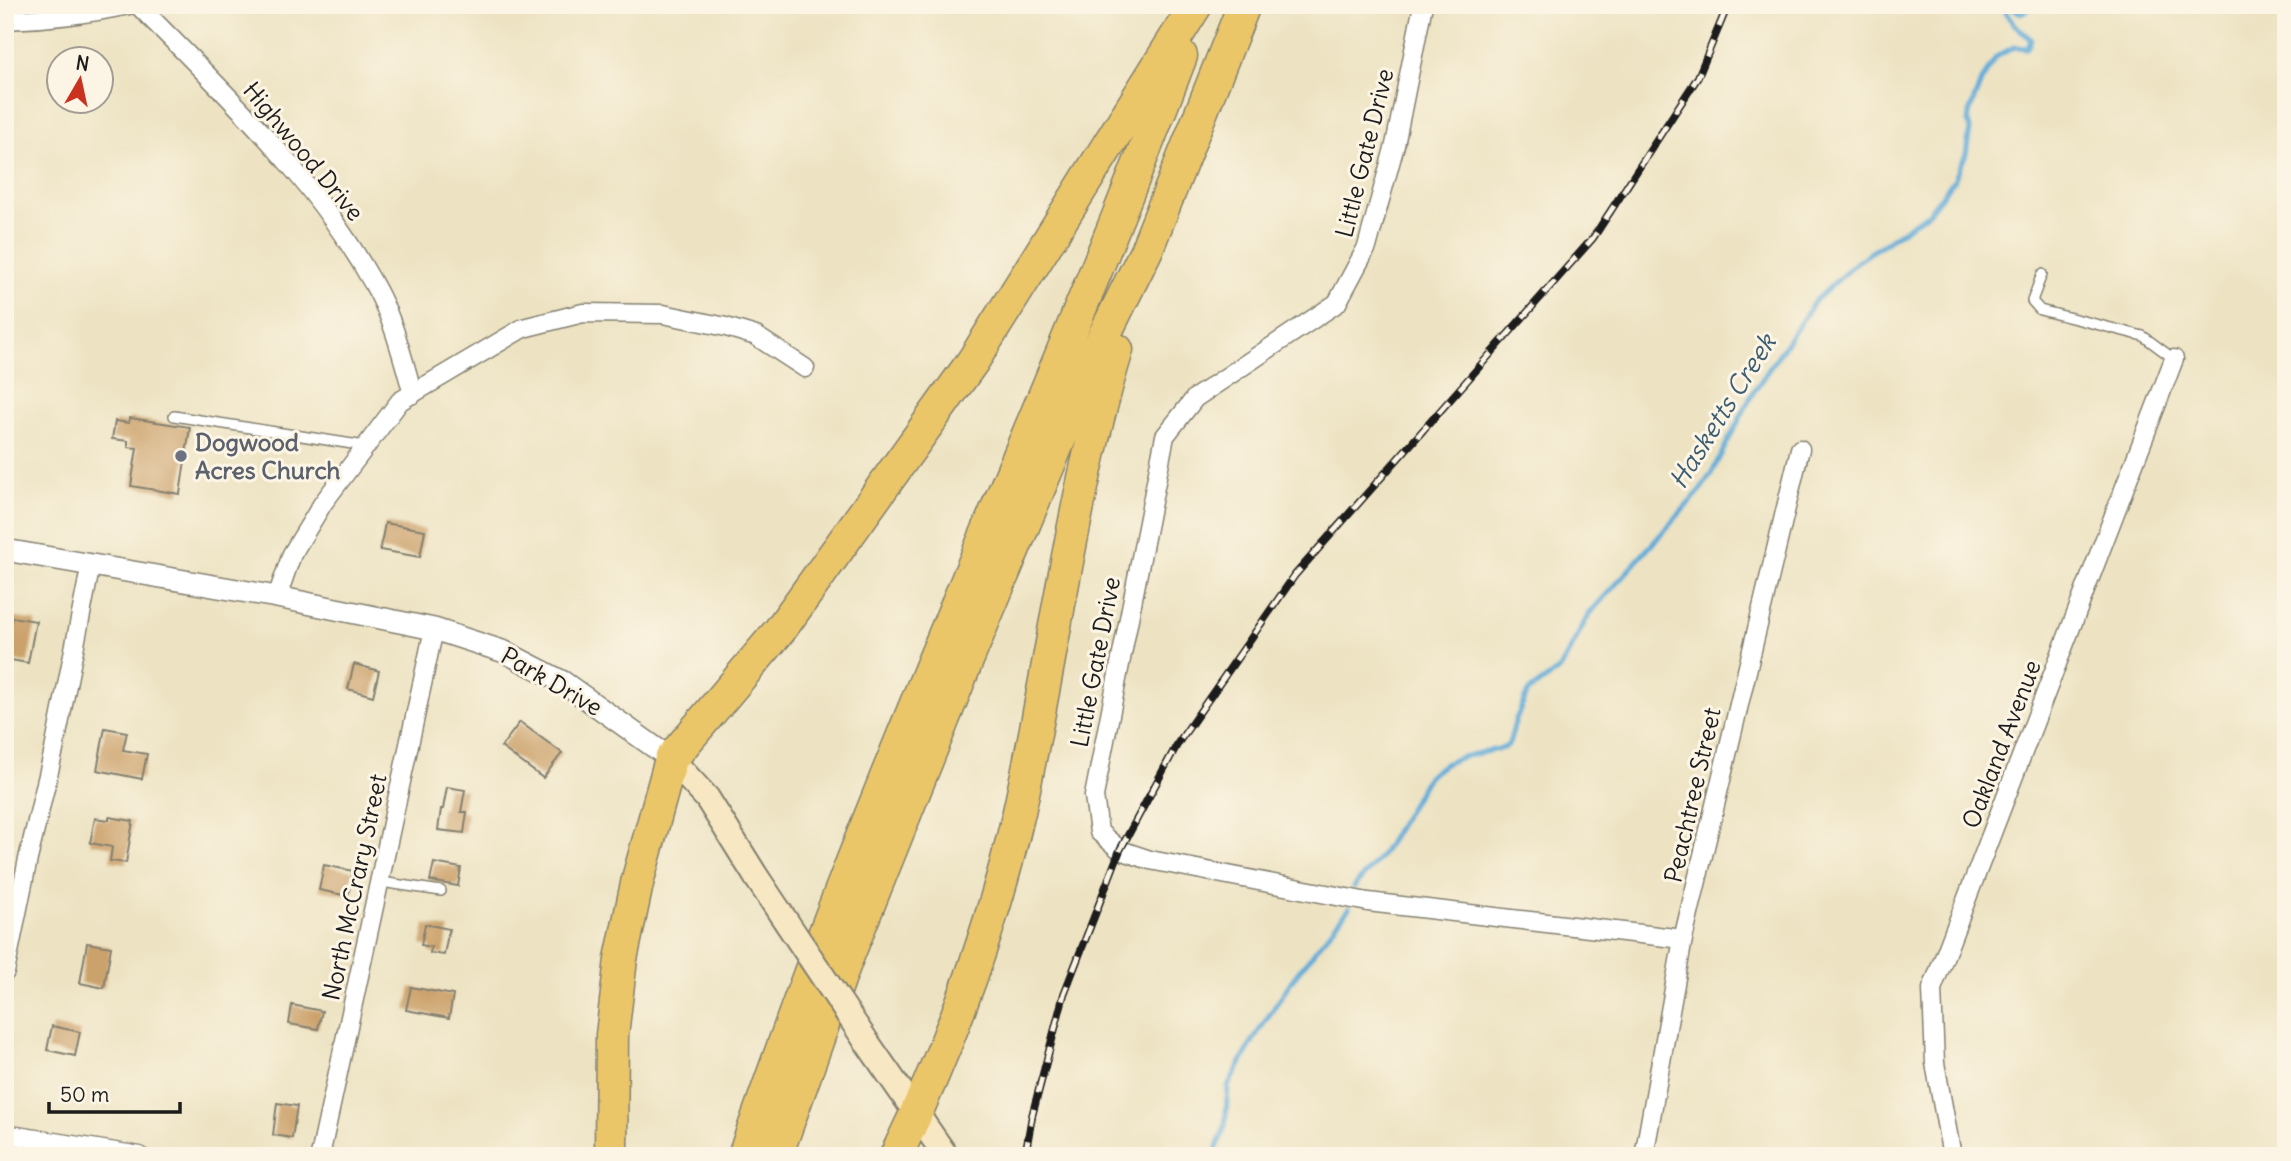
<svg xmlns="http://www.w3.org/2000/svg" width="2291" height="1161" font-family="Delius,sans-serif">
<rect width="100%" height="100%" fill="#fcf5e5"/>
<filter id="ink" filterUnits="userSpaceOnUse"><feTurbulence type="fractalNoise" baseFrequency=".0143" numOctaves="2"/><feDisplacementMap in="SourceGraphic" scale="14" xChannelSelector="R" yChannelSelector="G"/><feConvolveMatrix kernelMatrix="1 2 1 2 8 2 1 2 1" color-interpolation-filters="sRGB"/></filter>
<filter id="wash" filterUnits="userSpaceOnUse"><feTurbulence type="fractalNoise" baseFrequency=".00686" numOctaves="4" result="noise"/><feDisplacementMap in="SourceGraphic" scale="28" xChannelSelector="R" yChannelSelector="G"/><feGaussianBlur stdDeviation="1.57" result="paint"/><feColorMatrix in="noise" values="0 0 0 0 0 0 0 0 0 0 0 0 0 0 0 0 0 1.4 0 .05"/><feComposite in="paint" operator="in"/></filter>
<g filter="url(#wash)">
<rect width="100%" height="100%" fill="#ede3c3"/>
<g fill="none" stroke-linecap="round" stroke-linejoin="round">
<!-- stream -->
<g stroke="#60abd8" stroke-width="5">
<path d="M1354,887l27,-31 46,-78c20,-22 49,-24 77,-30l5,-4 7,-25 12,-27 32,-23 29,-55 111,-123 12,-19 42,-81 61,-90 42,-39 71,-49 26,-33 12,-26 4,-25 -2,-7 2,-12 11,-28 15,-25 18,-10 13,1 4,-8c-9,-11 -23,-18 -27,-32l5,-1 12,6 16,-8"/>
<polyline points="1214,1156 1225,1126 1228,1086 1255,1037 1292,980 1349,908"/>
</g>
</g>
<g id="blocks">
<!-- building -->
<g fill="#cca26c">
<polygon points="130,418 190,427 180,494 131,486 137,448 128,447 128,441 112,439 115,421 129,423"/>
<polygon points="385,523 425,530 420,557 380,550"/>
<polygon points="12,617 36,621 28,663 5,659"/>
<polygon points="354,664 379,671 373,696 348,689"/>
<polygon points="520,722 562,753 543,778 501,747"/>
<polygon points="105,728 127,732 123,750 147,754 142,779 97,770"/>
<polygon points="447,787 465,790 461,812 467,812 464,833 438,830 441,809 443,809"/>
<polygon points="109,817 133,821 126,863 110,861 112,847 90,843 95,818 109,820"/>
<polygon points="434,863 461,868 458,886 430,881"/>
<polygon points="324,865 353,871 348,896 319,890"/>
<polygon points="425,924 449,929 444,955 430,953 431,947 421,945"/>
<polygon points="87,943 111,947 104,988 80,983"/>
<polygon points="411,987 453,995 449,1018 406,1010"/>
<polygon points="292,1005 322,1011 318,1029 289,1024"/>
<polygon points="52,1026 80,1032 75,1056 47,1050"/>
<polygon points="277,1103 297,1106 292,1138 273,1135"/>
</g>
</g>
</g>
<g filter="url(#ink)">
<use href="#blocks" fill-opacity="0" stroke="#848070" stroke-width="2"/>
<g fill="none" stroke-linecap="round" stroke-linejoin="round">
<defs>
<g id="service">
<polyline points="2042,274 2032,301 2040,310 2143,336 2174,359"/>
<polyline points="174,416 365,446"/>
<polyline points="381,882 441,891"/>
</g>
<g id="minor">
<path d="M138,5c85,86 176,172 235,278 20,34 29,73 40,111"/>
<polyline points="1423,5 1395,145 1367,247 1337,303 1195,398 1165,436 1094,796 1099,832 1120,850 1150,860 1368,902 1683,939"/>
<path d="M5,20c42,-1 83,-6 124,-15"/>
<polyline points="277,597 292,554 323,503 400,401 523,328 583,313 663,314 726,327 756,336 805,368"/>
<polyline points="5,972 28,859 54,750 91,564"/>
<polyline points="5,1134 140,1156"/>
<polyline points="320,1156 434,629"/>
<polyline points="1644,1156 1683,939 1800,449"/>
<polyline points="1952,1156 1935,1063 1932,989 2174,359"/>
</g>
<polyline id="tertiary" points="5,550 277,597 434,629 505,652 563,682 671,759"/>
<g id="secondary">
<polyline points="671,759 707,798 757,878"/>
<polyline points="864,1038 946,1156"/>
</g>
<g id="motorway">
<polyline points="611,1156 612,1035 621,959 638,879 671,759 780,630 973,361 1196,5"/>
<path d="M744,1156c31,-88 62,-176 96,-263 109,-281 234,-556 341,-837"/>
<polyline points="776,1156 845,963 966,663 1096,352 1146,251 1244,5"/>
<path d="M896,1156c53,-109 96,-226 123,-344 34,-154 52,-311 98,-462"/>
</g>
</defs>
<!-- service casing -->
<use href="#service" stroke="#848070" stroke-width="12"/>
<!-- minor casing -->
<use href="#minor" stroke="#848070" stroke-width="21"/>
<!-- tertiary casing -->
<use href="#tertiary" stroke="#848070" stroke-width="24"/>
<!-- secondary casing -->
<use href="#secondary" stroke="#848070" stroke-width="28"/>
<!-- motorway casing -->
<use href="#motorway" stroke="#848070" stroke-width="35"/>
<!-- service -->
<use href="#service" stroke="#fff" stroke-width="9"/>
<!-- minor -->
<use href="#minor" stroke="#fff" stroke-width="18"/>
<!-- tertiary -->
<use href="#tertiary" stroke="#fff" stroke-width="21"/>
<!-- secondary -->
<use href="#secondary" stroke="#f7e8c3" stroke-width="24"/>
<!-- motorway -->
<use href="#motorway" stroke="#ebc669" stroke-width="32"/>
<defs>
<polyline id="rail" points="1025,1156 1032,1116 1064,994 1120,850 1178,743 1295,575 1593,238 1698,77 1728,5"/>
</defs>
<!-- rail casing -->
<use href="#rail" stroke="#1c1c1c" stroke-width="8"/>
<!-- rail -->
<use href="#rail" stroke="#fcf5e5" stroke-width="5" stroke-dasharray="16" stroke-linecap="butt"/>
<defs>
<polyline id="secondary-bridge" points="757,878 864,1038"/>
</defs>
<!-- secondary-bridge casing -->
<use href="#secondary-bridge" stroke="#848070" stroke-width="28" stroke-linecap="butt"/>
<!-- secondary-bridge -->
<use href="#secondary-bridge" stroke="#f7e8c3" stroke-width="24"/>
</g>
</g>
<!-- markers -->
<circle fill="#6b7280" stroke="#fcf5e5" stroke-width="2.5" cx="181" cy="456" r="7"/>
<g text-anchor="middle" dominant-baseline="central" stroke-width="6" stroke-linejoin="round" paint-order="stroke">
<!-- street labels -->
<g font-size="24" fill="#1c1c1c" stroke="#fcf5e5">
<text transform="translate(304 151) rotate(50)">Highwood Drive</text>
<text transform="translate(1364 153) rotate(-76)">Little Gate Drive</text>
<text transform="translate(1095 662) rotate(-79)">Little Gate Drive</text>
<text transform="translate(552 681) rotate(30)">Park Drive</text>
<text transform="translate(2001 744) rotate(-69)">Oakland Avenue</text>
<text transform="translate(1692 795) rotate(-77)">Peachtree Street</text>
<text transform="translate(354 887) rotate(-78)">North McCrary Street</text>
</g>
<!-- worship labels -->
<g font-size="24" font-weight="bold" fill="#5b616d" stroke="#fcf5e5" text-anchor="start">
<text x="195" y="442">Dogwood<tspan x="195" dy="28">Acres Church</tspan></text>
</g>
<!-- water labels -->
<g font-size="26" font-style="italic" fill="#3b5c71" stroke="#fcf5e5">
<text transform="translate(1722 411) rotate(-58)">Hasketts Creek</text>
</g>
</g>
<!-- margin -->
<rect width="2291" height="1161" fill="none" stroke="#fcf5e5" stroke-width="28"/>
<!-- north arrow -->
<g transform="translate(80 80) rotate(9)"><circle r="33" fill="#fcf5e5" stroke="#a29e95" stroke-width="2"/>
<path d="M0-5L12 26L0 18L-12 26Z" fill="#c8321e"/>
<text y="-10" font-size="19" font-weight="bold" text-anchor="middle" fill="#1c1c1c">N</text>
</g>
<!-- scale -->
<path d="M49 1102v10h131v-10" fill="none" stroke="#1c1c1c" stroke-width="3.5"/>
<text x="60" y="1102" font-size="21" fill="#1c1c1c" stroke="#fcf5e5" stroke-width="5" paint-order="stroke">50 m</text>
</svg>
